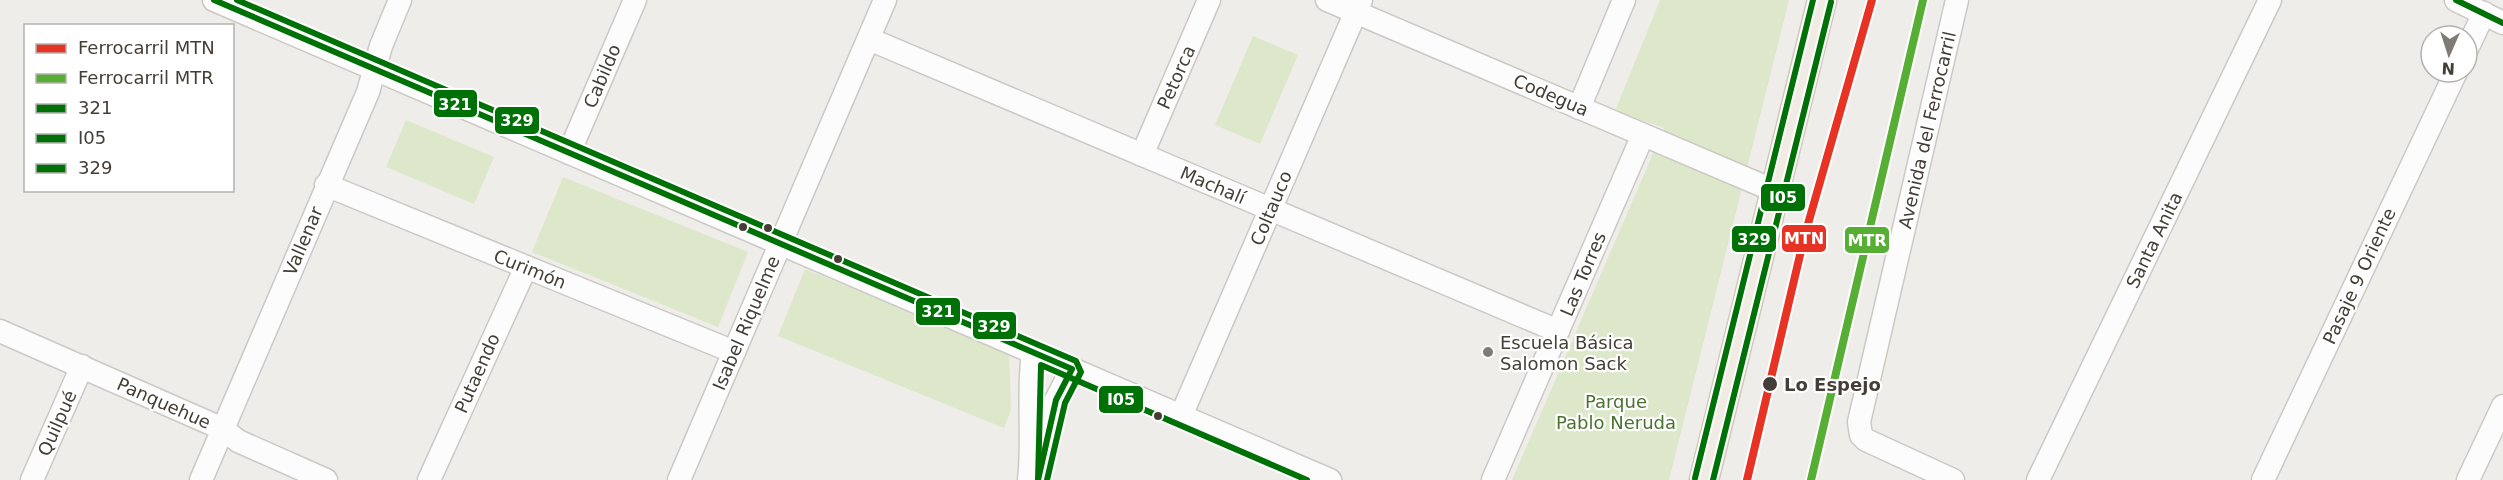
<svg xmlns="http://www.w3.org/2000/svg" width="2503" height="480" font-family="'DejaVu Sans',sans-serif">
<rect width="100%" height="100%" fill="#efede9"/>
<!-- green -->
<g fill="#dde8cb">
<polygon points="1660,0 1789,0 1669,480 1512,480 1664,128 1615,111"/>
<polygon points="1253,36 1298,55 1260,144 1215,125"/>
<polygon points="406,120 494,157 474,204 386,167"/>
<polygon points="563,177 748,252 718,327 532,252"/>
<polygon points="805,269 1009,352 1011,410 1004,428 778,336"/>
</g>
<g fill="none" stroke-linecap="round" stroke-linejoin="round">
<defs>
<g id="minor">
<polyline points="214,0 1330,480"/>
<polyline points="1327,0 1775,191"/>
<polyline points="2456,0 2503,23"/>
<polyline points="869,39 1558,331"/>
<polyline points="2467,49 2484,13"/>
<polyline points="1579,108 1624,0"/>
<polyline points="569,153 635,0"/>
<polyline points="1142,155 1209,0"/>
<polyline points="326,185 734,352"/>
<polyline points="0,331 223,429 238,441 326,480"/>
<polyline points="1181,416 1361,0"/>
<polyline points="1042,464 1056,400 1072,369"/>
<polyline points="32,480 82,366"/>
<polyline points="201,480 368,92 381,46 400,0"/>
<polyline points="429,480 526,267"/>
<polyline points="679,480 885,0"/>
<path d="M1029,480c5,-43 -2,-85 4,-128"/>
<polyline points="1493,480 1643,135"/>
<polyline points="1953,480 1866,440 1861,435 1859,422 1957,0"/>
<polyline points="2038,480 2270,0"/>
<polyline points="2263,480 2456,72"/>
<polyline points="2468,480 2503,406"/>
</g>
<polyline id="major" points="1704,480 1822,0"/>
</defs>
<!-- minor casing -->
<use href="#minor" stroke="#ccc9c5" stroke-width="25"/>
<!-- major casing -->
<use href="#major" stroke="#d0c8b8" stroke-width="31"/>
<!-- minor -->
<use href="#minor" stroke="#fdfcfc" stroke-width="22"/>
<!-- major -->
<use href="#major" stroke="#f0ece4" stroke-width="28"/>
<defs>
<g id="bus-1">
<polyline points="214,0 1072,369 1056,400 1038,480"/>
<polyline points="2456,0 2503,23"/>
</g>
<g id="bus-2">
<polyline points="1038,480 1041,365 1307,480"/>
<polyline points="1713,480 1831,2"/>
</g>
<g id="bus-3">
<polyline points="237,0 1076,361 1081,372 1065,403 1047,480"/>
<polyline points="1695,478 1813,0"/>
</g>
</defs>
<!-- bus-1 casing -->
<use href="#bus-1" stroke="#fff" stroke-width="10"/>
<!-- bus-2 casing -->
<use href="#bus-2" stroke="#fff" stroke-width="10"/>
<!-- bus-3 casing -->
<use href="#bus-3" stroke="#fff" stroke-width="10"/>
<!-- bus-1 -->
<use href="#bus-1" stroke="#007106" stroke-width="6"/>
<!-- bus-2 -->
<use href="#bus-2" stroke="#007106" stroke-width="6"/>
<!-- bus-3 -->
<use href="#bus-3" stroke="#007106" stroke-width="6"/>
<defs>
<polyline id="rail-1" points="1747,480 1804,238 1872,0"/>
<polyline id="rail-2" points="1811,480 1923,0"/>
</defs>
<!-- rail-1 casing -->
<use href="#rail-1" stroke="#fff" stroke-width="12"/>
<!-- rail-2 casing -->
<use href="#rail-2" stroke="#fff" stroke-width="12"/>
<!-- rail-1 -->
<use href="#rail-1" stroke="#e63323" stroke-width="8"/>
<!-- rail-2 -->
<use href="#rail-2" stroke="#56ae35" stroke-width="8"/>
</g>
<!-- markers -->
<g fill="#443e36" stroke="#fff" stroke-width="2">
<circle cx="743" cy="227" r="5"/>
<circle cx="768" cy="228" r="5"/>
<circle cx="838" cy="259" r="5"/>
<circle cx="1770" cy="384" r="8"/>
<circle cx="1158" cy="416" r="5"/>
</g>
<circle fill="#807b75" stroke="#fff" stroke-width="2" cx="1488" cy="352" r="6"/>
<g text-anchor="middle" dominant-baseline="central" stroke-width="4.5" stroke-linejoin="round" paint-order="stroke">
<!-- street labels -->
<g font-size="18" fill="#443e36" stroke="#fff">
<text transform="translate(602 76) rotate(-67)">Cabildo</text>
<text transform="translate(1176 77) rotate(-66)">Petorca</text>
<text transform="translate(1551 95) rotate(23)">Codegua</text>
<text transform="translate(1927 130) rotate(-77)">Avenida del Ferrocarril</text>
<text transform="translate(1213 185) rotate(23)">Machalí</text>
<text transform="translate(1271 208) rotate(-67)">Coltauco</text>
<text transform="translate(2154 240) rotate(-64)">Santa Anita</text>
<text transform="translate(303 241) rotate(-67)">Vallenar</text>
<text transform="translate(530 269) rotate(22)">Curimón</text>
<text transform="translate(1583 274) rotate(-67)">Las Torres</text>
<text transform="translate(2359 276) rotate(-65)">Pasaje 9 Oriente</text>
<text transform="translate(746 323) rotate(-67)">Isabel Riquelme</text>
<text transform="translate(477 373) rotate(-66)">Putaendo</text>
<text transform="translate(164 403) rotate(24)">Panquehue</text>
<text transform="translate(57 423) rotate(-66)">Quilpué</text>
</g>
<!-- poi labels -->
<g font-size="18" fill="#443e36" stroke="#fff" text-anchor="start">
<text x="1500" y="342">Escuela Básica<tspan x="1500" dy="21">Salomon Sack</tspan></text>
</g>
<!-- stop labels -->
<g font-size="18" font-weight="bold" fill="#443e36" stroke="#fff" text-anchor="start">
<text x="1784" y="384">Lo Espejo</text>
</g>
<!-- park labels -->
<g font-size="18" fill="#49722e" stroke="#fff">
<text x="1616" y="401">Parque<tspan x="1616" dy="21">Pablo Neruda</tspan></text>
</g>
</g>
<g stroke="#fff" stroke-width="2">
<rect x="433" y="89" width="45" height="29" rx="6" fill="#007106"/>
<rect x="494" y="106" width="46" height="29" rx="6" fill="#007106"/>
<rect x="1760" y="183" width="46" height="29" rx="6" fill="#007106"/>
<rect x="1781" y="224" width="46" height="29" rx="6" fill="#e63323"/>
<rect x="1731" y="225" width="46" height="28" rx="6" fill="#007106"/>
<rect x="1844" y="226" width="46" height="28" rx="6" fill="#56ae35"/>
<rect x="915" y="297" width="46" height="29" rx="6" fill="#007106"/>
<rect x="972" y="311" width="45" height="29" rx="6" fill="#007106"/>
<rect x="1098" y="385" width="46" height="29" rx="6" fill="#007106"/>
</g>
<g font-size="16" text-anchor="middle" font-weight="bold" fill="#fff">
<text x="455" y="110">321</text>
<text x="517" y="126">329</text>
<text x="1783" y="203">I05</text>
<text x="1804" y="244">MTN</text>
<text x="1754" y="245">329</text>
<text x="1867" y="246">MTR</text>
<text x="938" y="317">321</text>
<text x="994" y="332">329</text>
<text x="1121" y="405">I05</text>
</g>
<!-- legend -->
<rect x="24" y="24" width="210" height="168" fill="#ffffff" stroke="#b4b2af" stroke-width="1.5"/>
<rect x="36" y="44" width="30" height="9" fill="#e63323" stroke="#b4b2af" stroke-width="1.5"/>
<text x="78" y="54" font-size="18" fill="#443e36">Ferrocarril MTN</text>
<rect x="36" y="74" width="30" height="9" fill="#56ae35" stroke="#b4b2af" stroke-width="1.5"/>
<text x="78" y="84" font-size="18" fill="#443e36">Ferrocarril MTR</text>
<rect x="36" y="104" width="30" height="9" fill="#007106" stroke="#b4b2af" stroke-width="1.5"/>
<text x="78" y="114" font-size="18" fill="#443e36">321</text>
<rect x="36" y="134" width="30" height="9" fill="#007106" stroke="#b4b2af" stroke-width="1.5"/>
<text x="78" y="144" font-size="18" fill="#443e36">I05</text>
<rect x="36" y="164" width="30" height="9" fill="#007106" stroke="#b4b2af" stroke-width="1.5"/>
<text x="78" y="174" font-size="18" fill="#443e36">329</text>
<!-- north arrow -->
<g transform="translate(2449 54) rotate(183)"><circle r="28" fill="#ffffff" stroke="#b4b2af" stroke-width="1.5"/>
<path d="M0-4.5L10 22L0 15L-10 22Z" fill="#807b75"/>
<text y="-9" font-size="16" font-weight="bold" text-anchor="middle" fill="#443e36">N</text>
</g>
</svg>
